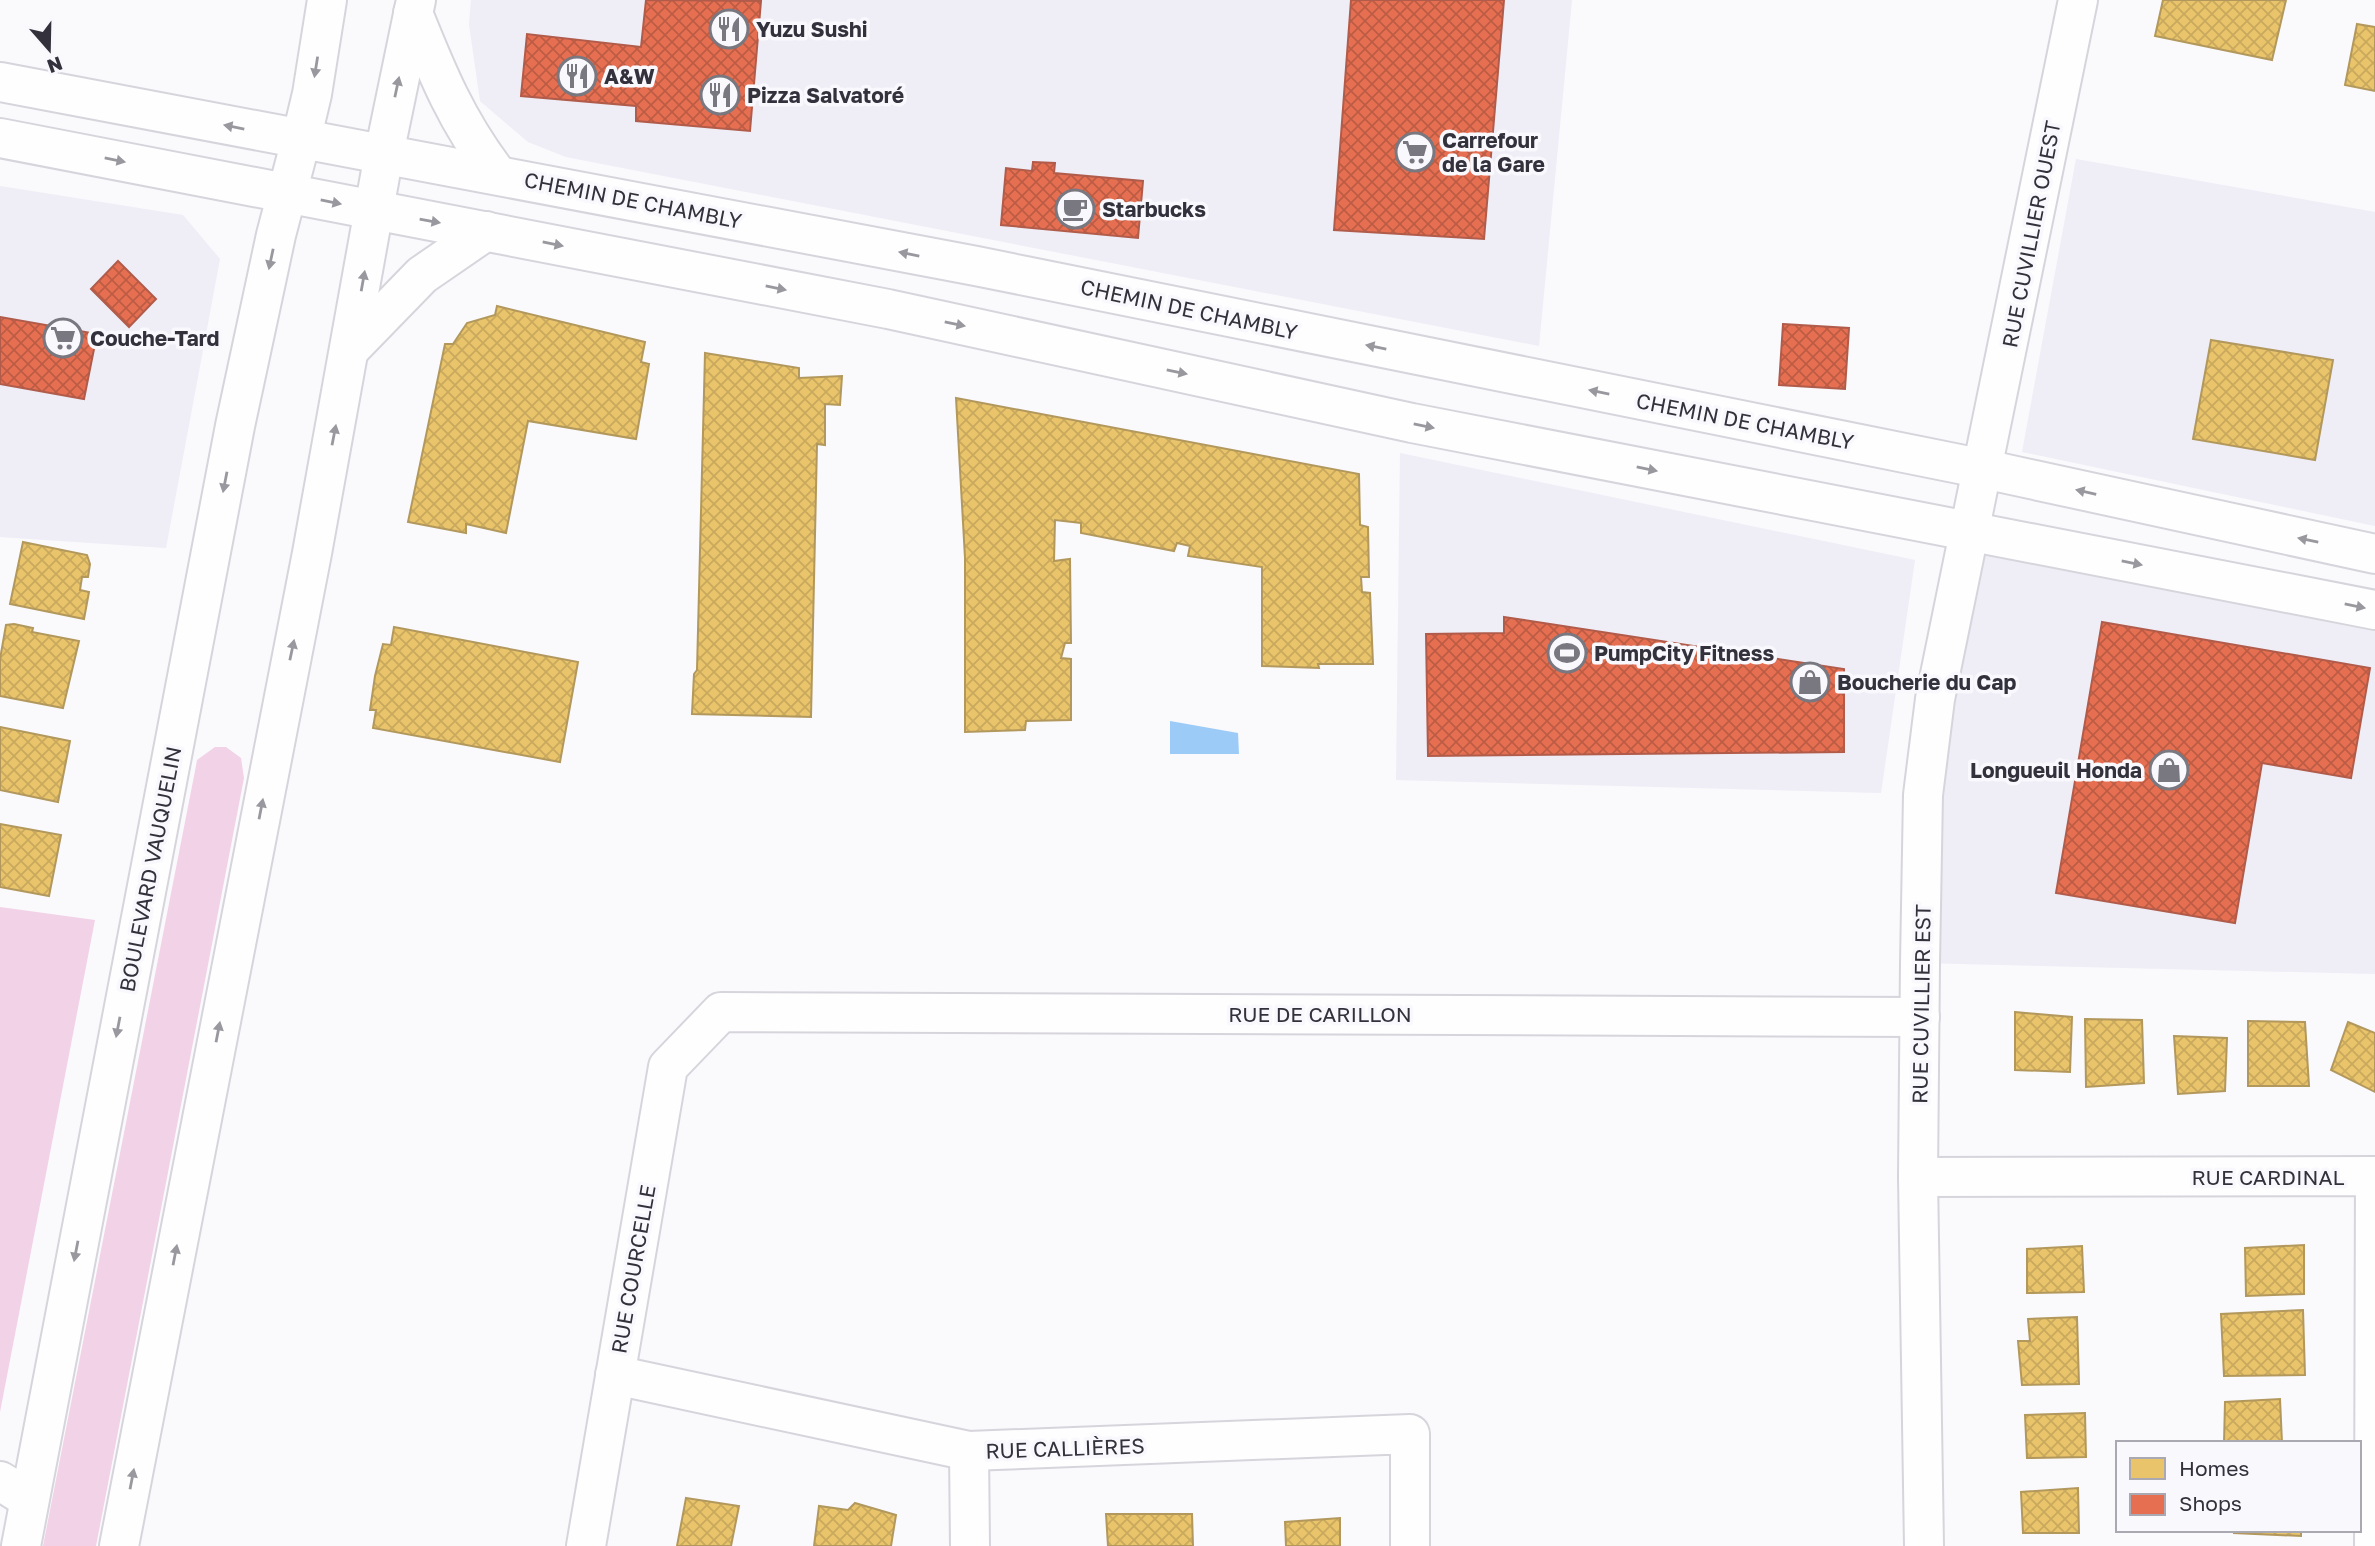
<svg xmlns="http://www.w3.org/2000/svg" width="2375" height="1546" font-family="'Golos Text',sans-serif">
<defs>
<pattern id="homes-cross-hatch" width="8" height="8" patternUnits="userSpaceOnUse" patternTransform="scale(1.75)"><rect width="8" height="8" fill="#e9c46a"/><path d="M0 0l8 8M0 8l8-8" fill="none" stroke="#c8a95d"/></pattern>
<pattern id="shops-cross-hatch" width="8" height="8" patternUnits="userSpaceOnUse" patternTransform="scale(1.75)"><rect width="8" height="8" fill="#e76f51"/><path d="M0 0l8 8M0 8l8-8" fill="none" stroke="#bc5c44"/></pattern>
</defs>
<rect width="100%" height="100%" fill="#faf9fc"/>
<!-- built -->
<g fill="#efedf6">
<polygon points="471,0 1572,0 1539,346 566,157 528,142 480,101 469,24"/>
<polygon points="2076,159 2375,212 2375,526 2022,452"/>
<polygon points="0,186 183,215 220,259 166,548 0,537"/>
<polygon points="1400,453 1915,560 1881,793 1396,780"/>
<polygon points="1969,532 2375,610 2375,974 1920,963"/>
</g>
<!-- green -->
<g fill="#f2d2e7">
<polygon points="215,747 226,747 241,758 244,778 96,1546 43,1546 195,771 197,760"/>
<polygon points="0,907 95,920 0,1412"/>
</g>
<!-- water -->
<polygon fill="#9ccbf8" points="1170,721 1238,733 1239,754 1170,754"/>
<!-- homes -->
<g fill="url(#homes-cross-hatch)" stroke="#b2985c" stroke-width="2">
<polygon points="2163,0 2286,0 2272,60 2155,36"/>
<polygon points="2357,24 2375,27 2375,91 2345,85"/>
<polygon points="497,306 645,342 641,362 649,364 636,439 528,421 506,533 466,524 466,533 408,522 445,344 453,344 467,323 495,315"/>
<polygon points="2211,340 2333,360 2315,460 2193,439"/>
<polygon points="705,353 799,368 799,378 842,376 840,405 825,404 825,445 817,444 811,717 692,714 694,674 697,670"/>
<polygon points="956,398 1359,474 1360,525 1368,527 1369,577 1361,577 1362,592 1370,593 1373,664 1318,664 1319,668 1262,666 1262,567 1188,556 1190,546 1177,543 1174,551 1081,533 1081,523 1055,520 1054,561 1070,559 1071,643 1065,643 1061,658 1071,659 1071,720 1026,721 1025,730 965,732 965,558"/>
<polygon points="23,542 87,555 90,564 88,577 82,577 80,590 89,592 84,619 10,604"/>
<polygon points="14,624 33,628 32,632 79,641 63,708 0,696 0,659 6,625"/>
<polygon points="394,627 578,662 560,762 373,728 376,710 370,710 375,676 383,644 391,645"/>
<polygon points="0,727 70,741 58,802 0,790"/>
<polygon points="0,824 61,835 49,896 0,887"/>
<polygon points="2015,1012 2072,1017 2070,1072 2015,1070"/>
<polygon points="2085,1019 2142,1020 2144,1083 2086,1087"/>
<polygon points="2248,1021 2305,1022 2309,1086 2248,1086"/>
<polygon points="2348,1022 2375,1033 2375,1092 2331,1070"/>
<polygon points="2174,1036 2227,1038 2225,1091 2178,1094"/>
<polygon points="2304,1245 2304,1294 2246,1296 2245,1248"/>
<polygon points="2082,1246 2084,1292 2027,1293 2027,1249"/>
<polygon points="2303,1310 2305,1375 2224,1376 2221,1314"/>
<polygon points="2077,1317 2079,1384 2022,1385 2018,1341 2030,1341 2028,1319"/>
<polygon points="2280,1399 2282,1443 2224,1443 2225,1402"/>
<polygon points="2085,1413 2086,1457 2027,1458 2025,1415"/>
<polygon points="2078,1488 2079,1533 2023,1533 2021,1492"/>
<polygon points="686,1498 739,1506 731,1546 677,1546"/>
<polygon points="855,1503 896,1515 891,1546 814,1546 819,1506 848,1510"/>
<polygon points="1106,1514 1192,1514 1193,1546 1108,1546"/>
<polygon points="1340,1518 1340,1546 1286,1546 1285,1522"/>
<polygon points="2234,1530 2301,1530 2301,1536 2234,1533"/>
</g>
<!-- shops -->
<g fill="url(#shops-cross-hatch)" stroke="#b15c4b" stroke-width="2">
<polygon points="646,0 761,1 750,131 636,121 636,106 521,96 527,34 641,47"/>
<polygon points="1351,0 1504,0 1484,239 1334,230"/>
<polygon points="1033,162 1055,163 1054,173 1143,181 1138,238 1001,225 1006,168 1032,171"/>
<polygon points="118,261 156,299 129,327 91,289"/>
<polygon points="0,317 97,334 84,399 0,384"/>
<polygon points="1783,324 1849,328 1845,389 1779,385"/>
<polygon points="1504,617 1844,669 1844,752 1428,756 1426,634 1504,633"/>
<polygon points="2102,622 2370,668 2351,778 2262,763 2235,923 2056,893"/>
</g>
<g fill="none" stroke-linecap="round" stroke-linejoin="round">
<defs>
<g id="minor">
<polyline points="301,140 312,94 327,0"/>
<polyline points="384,154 416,0"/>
<polyline points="1918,1177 2375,1176 2374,1546"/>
<polyline points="615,1375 969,1451 1410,1434 1410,1546"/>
<polyline points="969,1451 970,1546"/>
<polyline points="0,1481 29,1499"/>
<polyline points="586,1546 668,1067 721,1012 1920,1017"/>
<polyline points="1924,1546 1918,1177 1920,963 1923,795 1935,699 2078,0"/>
</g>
<g id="tertiary">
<path d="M413,13c24,60 44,109 84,161"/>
<polyline points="21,1546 235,426 276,235 301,140"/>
<polyline points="119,1546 312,553 384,154"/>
</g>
<g id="secondary">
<polyline points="0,82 976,266 1984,469 2375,554"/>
<polyline points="0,138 888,309 1412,423 2375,610"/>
<polyline points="351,348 422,275 486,231"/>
</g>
</defs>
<!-- minor casing -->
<use href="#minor" stroke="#d7d5dc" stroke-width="42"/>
<!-- tertiary casing -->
<use href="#tertiary" stroke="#d7d5dc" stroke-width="42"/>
<!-- secondary casing -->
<use href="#secondary" stroke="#d7d5dc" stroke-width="42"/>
<!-- minor -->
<use href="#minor" stroke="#fefeff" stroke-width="38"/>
<!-- tertiary -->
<use href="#tertiary" stroke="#fefeff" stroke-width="38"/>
<!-- secondary -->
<use href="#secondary" stroke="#fefeff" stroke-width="38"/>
</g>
<!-- one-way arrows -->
<defs><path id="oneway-solid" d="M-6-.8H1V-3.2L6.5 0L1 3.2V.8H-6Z" transform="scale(1.75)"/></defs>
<g fill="#98989e">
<use href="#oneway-solid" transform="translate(316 67) rotate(99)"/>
<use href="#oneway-solid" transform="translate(397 87) rotate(-78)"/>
<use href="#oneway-solid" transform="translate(234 127) rotate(-169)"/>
<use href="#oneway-solid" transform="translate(115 160) rotate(11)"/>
<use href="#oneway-solid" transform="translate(331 202) rotate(11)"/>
<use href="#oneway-solid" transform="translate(430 221) rotate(10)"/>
<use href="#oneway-solid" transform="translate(553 244) rotate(11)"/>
<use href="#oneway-solid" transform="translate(909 254) rotate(-169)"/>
<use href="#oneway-solid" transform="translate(271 259) rotate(102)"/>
<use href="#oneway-solid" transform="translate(363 281) rotate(-80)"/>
<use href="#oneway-solid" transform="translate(776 288) rotate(11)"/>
<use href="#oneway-solid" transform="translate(955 324) rotate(12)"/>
<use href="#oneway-solid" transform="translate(1376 347) rotate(-169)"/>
<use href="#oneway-solid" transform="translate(1177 372) rotate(12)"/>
<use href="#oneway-solid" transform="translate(1599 392) rotate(-169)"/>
<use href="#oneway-solid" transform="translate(1424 426) rotate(11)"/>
<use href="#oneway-solid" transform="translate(334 435) rotate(-79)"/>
<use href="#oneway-solid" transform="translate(1647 469) rotate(11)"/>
<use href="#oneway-solid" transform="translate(225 482) rotate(101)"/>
<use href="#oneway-solid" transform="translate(2086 492) rotate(-167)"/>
<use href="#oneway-solid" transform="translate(2308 540) rotate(-168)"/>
<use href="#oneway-solid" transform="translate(2132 563) rotate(11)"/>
<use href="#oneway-solid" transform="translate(2355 606) rotate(11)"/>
<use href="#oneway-solid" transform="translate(292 650) rotate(-78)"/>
<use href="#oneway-solid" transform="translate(261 809) rotate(-79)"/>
<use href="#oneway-solid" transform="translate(118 1027) rotate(101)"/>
<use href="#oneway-solid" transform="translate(218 1032) rotate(-79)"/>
<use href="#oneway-solid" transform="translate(76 1251) rotate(101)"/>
<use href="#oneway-solid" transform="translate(175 1255) rotate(-79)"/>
<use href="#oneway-solid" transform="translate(132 1479) rotate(-79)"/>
</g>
<!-- icons -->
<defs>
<symbol id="restaurant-ring" viewBox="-11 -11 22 22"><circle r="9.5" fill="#f9f8fd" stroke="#79777f" stroke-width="1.5"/><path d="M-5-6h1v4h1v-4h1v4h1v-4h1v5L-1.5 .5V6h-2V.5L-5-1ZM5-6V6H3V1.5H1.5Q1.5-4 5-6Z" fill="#79777f"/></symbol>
<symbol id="supermarket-ring" viewBox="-11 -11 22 22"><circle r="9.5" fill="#f9f8fd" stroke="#79777f" stroke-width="1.5"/><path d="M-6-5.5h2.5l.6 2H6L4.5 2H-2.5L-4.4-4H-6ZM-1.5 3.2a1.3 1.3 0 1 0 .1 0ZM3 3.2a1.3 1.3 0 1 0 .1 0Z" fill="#79777f"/></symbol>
<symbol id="cafe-ring" viewBox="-11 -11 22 22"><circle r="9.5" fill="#f9f8fd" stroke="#79777f" stroke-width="1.5"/><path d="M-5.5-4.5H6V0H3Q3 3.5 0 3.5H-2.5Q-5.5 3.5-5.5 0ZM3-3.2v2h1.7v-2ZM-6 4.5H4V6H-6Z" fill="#79777f"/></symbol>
<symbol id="stadium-ring" viewBox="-11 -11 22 22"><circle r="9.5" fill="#f9f8fd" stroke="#79777f" stroke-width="1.5"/><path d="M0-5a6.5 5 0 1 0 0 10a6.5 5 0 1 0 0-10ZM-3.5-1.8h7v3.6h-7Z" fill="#79777f"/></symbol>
<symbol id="shop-ring" viewBox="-11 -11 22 22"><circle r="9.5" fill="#f9f8fd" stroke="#79777f" stroke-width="1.5"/><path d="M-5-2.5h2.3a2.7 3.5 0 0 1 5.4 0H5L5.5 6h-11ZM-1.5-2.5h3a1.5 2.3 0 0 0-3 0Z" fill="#79777f"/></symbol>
</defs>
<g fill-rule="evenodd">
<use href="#restaurant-ring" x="707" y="7" width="44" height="44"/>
<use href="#restaurant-ring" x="555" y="54" width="44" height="44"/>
<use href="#restaurant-ring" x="698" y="73" width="44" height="44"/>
<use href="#supermarket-ring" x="1393" y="130" width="44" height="44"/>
<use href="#cafe-ring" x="1053" y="187" width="44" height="44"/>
<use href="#supermarket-ring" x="41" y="316" width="44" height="44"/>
<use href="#stadium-ring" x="1545" y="631" width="44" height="44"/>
<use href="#shop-ring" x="1788" y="660" width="44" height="44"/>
<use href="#shop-ring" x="2147" y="748" width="44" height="44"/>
</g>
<g text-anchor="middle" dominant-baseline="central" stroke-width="7" stroke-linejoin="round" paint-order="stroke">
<!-- poi labels -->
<g font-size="21" font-weight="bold" fill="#33313c" stroke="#f9f8fd" text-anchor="start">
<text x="756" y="29">Yuzu Sushi</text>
<text x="604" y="76">A&amp;W</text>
<text x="747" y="95">Pizza Salvatoré</text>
<text x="1442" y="140">Carrefour<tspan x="1442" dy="24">de la Gare</tspan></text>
<text x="1102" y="209">Starbucks</text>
<text x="90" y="338">Couche-Tard</text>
<text x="1594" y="653">PumpCity Fitness</text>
<text x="1837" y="682">Boucherie du Cap</text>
<text x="2142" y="770" text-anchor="end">Longueuil Honda</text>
</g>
<!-- street labels -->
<g font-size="21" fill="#33313c" stroke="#f9f8fd">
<text transform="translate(633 200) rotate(11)">CHEMIN DE CHAMBLY</text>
<text transform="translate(2031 234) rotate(-79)">RUE CUVILLIER OUEST</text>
<text transform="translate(1189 309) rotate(12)">CHEMIN DE CHAMBLY</text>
<text transform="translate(1745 421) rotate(11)">CHEMIN DE CHAMBLY</text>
<text transform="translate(150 869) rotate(-79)">BOULEVARD VAUQUELIN</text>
<text transform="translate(1921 1004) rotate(-89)">RUE CUVILLIER EST</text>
<text x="1320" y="1014">RUE DE CARILLON</text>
<text x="2268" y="1177">RUE CARDINAL</text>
<text transform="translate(633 1269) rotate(-80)">RUE COURCELLE</text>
<text transform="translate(1065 1448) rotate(-2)">RUE CALLIÈRES</text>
</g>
</g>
<!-- legend -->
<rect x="2116" y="1441" width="245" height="91" fill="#f9f8fd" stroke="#aaa8b0" stroke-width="2"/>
<rect x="2130" y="1458" width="35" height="21" fill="#e9c46a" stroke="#aaa8b0" stroke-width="2"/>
<text x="2179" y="1476" font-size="21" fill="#33313c">Homes</text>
<rect x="2130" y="1494" width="35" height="21" fill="#e76f51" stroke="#aaa8b0" stroke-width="2"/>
<text x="2179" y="1511" font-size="21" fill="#33313c">Shops</text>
<!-- north arrow -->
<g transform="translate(49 49) rotate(160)" stroke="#f9f8fd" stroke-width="5" paint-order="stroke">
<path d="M0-5L12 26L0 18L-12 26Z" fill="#33313c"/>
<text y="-10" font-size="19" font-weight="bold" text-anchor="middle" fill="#33313c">N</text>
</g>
</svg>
